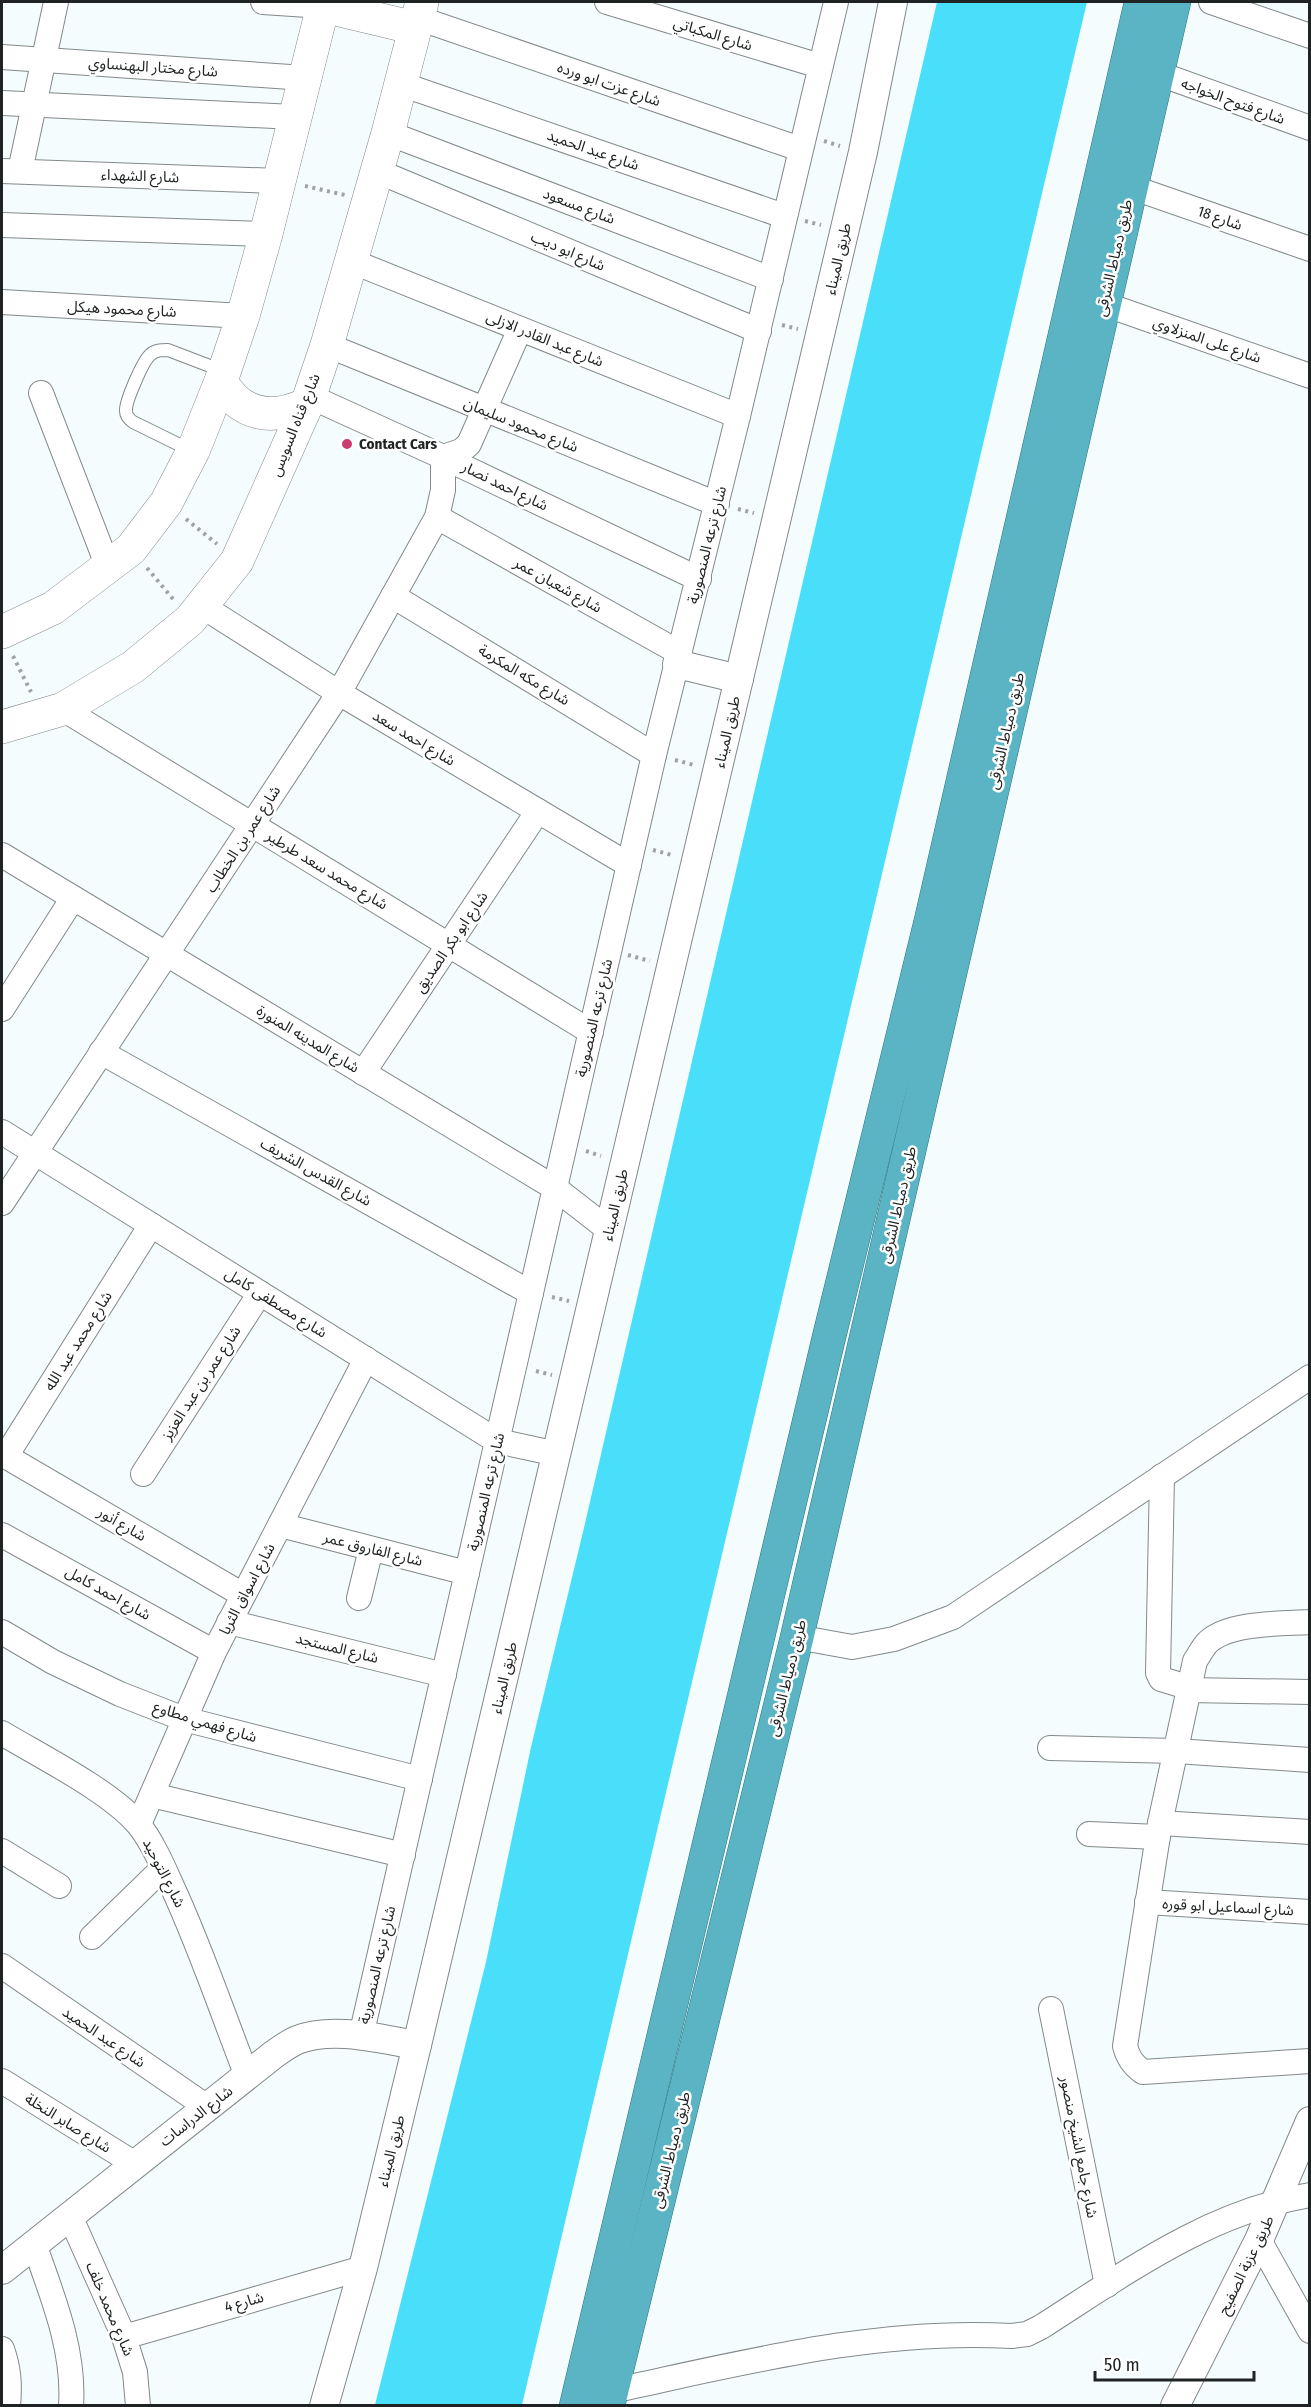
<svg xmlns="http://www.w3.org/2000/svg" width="1311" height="2407" font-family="'Fira Sans Condensed','Noto Sans Arabic',sans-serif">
<rect width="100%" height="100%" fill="#f5fcfd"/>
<!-- water -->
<polygon fill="#49def9" points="937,2 1087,2 522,2405 375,2405 486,1962 531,1747 583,1532"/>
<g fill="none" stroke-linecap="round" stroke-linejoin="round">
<defs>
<path id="service" d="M192,451l-59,-29c-4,-3 -7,-6 -7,-11 -1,-9 17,-50 24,-56 5,-5 11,-5 18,-5l55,21"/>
<g id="minor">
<polyline points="263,2 323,6"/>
<polyline points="607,2 820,66"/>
<polyline points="1211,2 1310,36"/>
<polyline points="418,18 800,149"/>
<polyline points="2,57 305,78"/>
<polyline points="1157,73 1310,128"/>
<polyline points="401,84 784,216"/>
<polyline points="2,103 294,117"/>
<polyline points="388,133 771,279"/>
<polyline points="2,171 278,181"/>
<polyline points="20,171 56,2"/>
<polyline points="377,171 759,331"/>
<polyline points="1131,187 1310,249"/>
<polyline points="2,225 266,234"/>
<polyline points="351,261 738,416"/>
<polyline points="2,302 243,316"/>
<polyline points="1104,304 1310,376"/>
<polyline points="327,345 717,504"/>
<polyline points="41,393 108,567"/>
<polyline points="309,396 443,457 699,579"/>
<polyline points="437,517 680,653"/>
<polyline points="393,596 654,755"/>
<polyline points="202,606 339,693 629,865"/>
<polyline points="63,709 591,1032"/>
<polyline points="2,855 555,1188 609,1230"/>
<polyline points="2,1009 73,898"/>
<polyline points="101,1052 531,1293"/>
<polyline points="363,1073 538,811"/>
<polyline points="2,1132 497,1441 557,1454"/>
<polyline points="2,1203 339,693 437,517 443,490 443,457 461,451 469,444 520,329"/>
<polyline points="2,1454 243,1595"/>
<polyline points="6,1456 151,1225"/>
<polyline points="143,1474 260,1293"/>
<polyline points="1162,1476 1158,1673 1161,1679 1184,1686 1187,1690 1310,1692"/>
<polyline points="280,1525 467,1573"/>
<polyline points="2,1535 214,1652"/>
<polyline points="359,1598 371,1549"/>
<polyline points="229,1622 444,1675"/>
<path d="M1310,1622c-29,2 -80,0 -102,20 -5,5 -9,13 -13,19l-35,162 -35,223c3,12 8,19 18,26l167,-11"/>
<polyline points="2,1632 53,1662 120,1694 184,1719 420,1779"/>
<polyline points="797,1637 852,1647 894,1639 953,1617 1310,1377"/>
<path d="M2,1733c38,23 108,58 136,91 13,15 25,42 33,60 29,62 51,128 76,192"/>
<polyline points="1050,1748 1176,1751 1310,1760"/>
<polyline points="152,1795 403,1855"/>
<polyline points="1160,1823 1310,1832"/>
<polyline points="139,1824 214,1652 366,1359"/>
<polyline points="1089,1834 1158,1837"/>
<polyline points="2,1851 59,1886"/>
<polyline points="1147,1902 1310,1912"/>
<polyline points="92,1937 163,1868"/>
<polyline points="2,1966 207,2107"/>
<polyline points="1051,2009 1107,2285"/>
<polyline points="361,2036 654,755 738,416 836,2"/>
<polyline points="2,2081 135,2164"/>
<polyline points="70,2216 124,2337 135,2372 138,2406"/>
<polyline points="1259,2240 1310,2331"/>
<path d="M34,2244c18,51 41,106 37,162"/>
<polyline points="124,2337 363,2268"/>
<path d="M2,2349c7,20 8,36 6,57"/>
<path d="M611,2391c132,-28 265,-63 401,-55l15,-2 14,-7c85,-54 167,-115 269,-132"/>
</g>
<g id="tertiary">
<polyline points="677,664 739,679"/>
<path d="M2,2270l271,-215c7,-5 15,-11 24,-15 37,-14 82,-1 120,5"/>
<polyline points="324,2406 363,2268 417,2045 863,152 893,2"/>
<polyline points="1175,2406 1259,2240 1310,2121"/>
</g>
<g id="secondary">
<polyline points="323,6 415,28"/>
<path d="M221,381c19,35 51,40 86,23"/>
<polyline points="2,632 53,608 131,549 166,503 193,451 221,381 243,316 266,234 324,2"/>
<polyline points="2,727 63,709 133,667 190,620 237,561 307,404 327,345 388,133 422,2"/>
</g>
<g id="trunk">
<polyline points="576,2406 829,1337 931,920 1141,2"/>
<polyline points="608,2406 797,1637 1174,2"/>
</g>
</defs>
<!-- service casing -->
<use href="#service" stroke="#83898a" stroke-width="14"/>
<!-- minor casing -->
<use href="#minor" stroke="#83898a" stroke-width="26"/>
<!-- tertiary casing -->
<use href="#tertiary" stroke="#83898a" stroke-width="30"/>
<!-- secondary casing -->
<use href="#secondary" stroke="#83898a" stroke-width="34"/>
<!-- trunk casing -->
<use href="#trunk" stroke="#2c7582" stroke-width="34"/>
<!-- path -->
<g stroke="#9ea3a4" stroke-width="4" stroke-dasharray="3 4.5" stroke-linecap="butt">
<polyline points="824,141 840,146"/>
<polyline points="305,186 345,195"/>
<polyline points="805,221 821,225"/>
<polyline points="782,325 798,329"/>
<polyline points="738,509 754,513"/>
<polyline points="186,519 217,544"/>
<polyline points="147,568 173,599"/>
<polyline points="13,656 31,692"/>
<polyline points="675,760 694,765"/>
<polyline points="653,850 672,855"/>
<polyline points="628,955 650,961"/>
<polyline points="586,1151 601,1156"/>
<polyline points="552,1297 569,1301"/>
<polyline points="536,1371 552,1375"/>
</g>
<!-- service -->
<use href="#service" stroke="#fff" stroke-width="12"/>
<!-- minor -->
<use href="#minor" stroke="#fff" stroke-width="24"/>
<!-- tertiary -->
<use href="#tertiary" stroke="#fff" stroke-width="28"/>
<!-- secondary -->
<use href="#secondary" stroke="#fff" stroke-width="33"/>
<!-- trunk -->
<use href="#trunk" stroke="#5bb4c4" stroke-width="33"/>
</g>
<!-- markers -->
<circle fill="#c93d70" stroke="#fff" stroke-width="2" cx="347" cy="444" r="6"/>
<g text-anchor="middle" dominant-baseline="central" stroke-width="5" stroke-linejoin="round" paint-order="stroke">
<!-- street labels -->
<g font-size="15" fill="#202323" stroke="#fff">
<text transform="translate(713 34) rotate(17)">شارع المكباتي</text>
<text transform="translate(153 67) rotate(4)">شارع مختار البهنساوي</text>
<text transform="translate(609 84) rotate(19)">شارع عزت ابو ورده</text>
<text transform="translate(1233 101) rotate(20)">شارع فتوح الخواجه</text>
<text transform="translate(593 150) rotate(19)">شارع عبد الحميد</text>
<text transform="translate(140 176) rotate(2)">شارع الشهداء</text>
<text transform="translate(579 206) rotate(21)">شارع مسعود</text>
<text transform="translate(1220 218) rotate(19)">شارع 18</text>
<text transform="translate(568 251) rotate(23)">شارع ابو ديب</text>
<text transform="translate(1114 258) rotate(-77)">طريق دمياط الشرقى</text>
<text transform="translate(838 259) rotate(-77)">طريق الميناء</text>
<text transform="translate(122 309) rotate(3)">شارع محمود هيكل</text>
<text transform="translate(545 339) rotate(22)">شارع عبد القادر الازلى</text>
<text transform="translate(1207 340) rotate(19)">شارع على المنزلاوي</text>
<text transform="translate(295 425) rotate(-68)">شارع قناه السويس</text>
<text transform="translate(521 425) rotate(22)">شارع محمود سليمان</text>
<text transform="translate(505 486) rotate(26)">شارع احمد نصار</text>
<text transform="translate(707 545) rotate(-76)">شارع ترعه المنصورية</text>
<text transform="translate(558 585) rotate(29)">شارع شعبان عمر</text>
<text transform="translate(524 675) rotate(31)">شارع مكه المكرمة</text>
<text transform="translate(1006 731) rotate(-77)">طريق دمياط الشرقى</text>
<text transform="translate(727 732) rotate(-77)">طريق الميناء</text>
<text transform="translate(414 738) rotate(31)">شارع احمد سعد</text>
<text transform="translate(243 839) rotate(-57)">شارع عمر بن الخطاب</text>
<text transform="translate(327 870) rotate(31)">شارع محمد سعد طرطير</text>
<text transform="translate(451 942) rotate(-56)">شارع ابو بكر الصديق</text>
<text transform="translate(594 1018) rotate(-77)">شارع ترعه المنصورية</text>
<text transform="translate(308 1039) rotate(31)">شارع المدينه المنورة</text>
<text transform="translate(316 1172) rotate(29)">شارع القدس الشريف</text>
<text transform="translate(615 1205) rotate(-77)">طريق الميناء</text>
<text transform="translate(898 1205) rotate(-77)">طريق دمياط الشرقى</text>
<text transform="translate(276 1303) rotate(32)">شارع مصطفى كامل</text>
<text transform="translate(78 1341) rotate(-58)">شارع محمد عبد الله</text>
<text transform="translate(201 1383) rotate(-57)">شارع عمر بن عبد العزيز</text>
<text transform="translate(486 1492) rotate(-77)">شارع ترعه المنصورية</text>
<text transform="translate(122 1524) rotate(30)">شارع أنور</text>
<text transform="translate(373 1549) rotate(14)">شارع الفاروق عمر</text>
<text transform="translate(247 1589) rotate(-62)">شارع اسواق الثريا</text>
<text transform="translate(108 1593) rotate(29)">شارع احمد كامل</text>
<text transform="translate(337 1648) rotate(14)">شارع المستجد</text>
<text transform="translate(504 1678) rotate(-77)">طريق الميناء</text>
<text transform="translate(787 1678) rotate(-76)">طريق دمياط الشرقى</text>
<text transform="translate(205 1722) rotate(17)">شارع فهمي مطاوع</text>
<text transform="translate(164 1873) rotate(63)">شارع التوحيد</text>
<text transform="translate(1228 1907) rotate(3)">شارع اسماعيل ابو قوره</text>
<text transform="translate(377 1965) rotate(-77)">شارع ترعه المنصورية</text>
<text transform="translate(104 2037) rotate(34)">شارع عبد الحميد</text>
<text transform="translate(196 2116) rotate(-38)">شارع الدراسات</text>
<text transform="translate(68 2123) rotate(32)">شارع صابر النخلة</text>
<text transform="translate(1079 2147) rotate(79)">شارع جامع الشيخ منصور</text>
<text transform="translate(671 2150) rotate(-76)">طريق دمياط الشرقى</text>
<text transform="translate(391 2151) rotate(-76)">طريق الميناء</text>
<text transform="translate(1246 2265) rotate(-64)">طريق عزبة الصفيح</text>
<text transform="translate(244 2302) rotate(-16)">شارع 4</text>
<text transform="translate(110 2309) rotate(67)">شارع محمد خلف</text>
</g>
<!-- poi labels -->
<g font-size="15" font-weight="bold" fill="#202323" stroke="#fff" text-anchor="start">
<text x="359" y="444">Contact Cars</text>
</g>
</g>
<!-- border -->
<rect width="1311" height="2407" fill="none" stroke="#202323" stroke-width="6"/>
<!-- scale -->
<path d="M1095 2371v9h159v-9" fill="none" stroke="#202323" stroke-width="3"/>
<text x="1104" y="2371" font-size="18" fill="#202323" stroke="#ffffff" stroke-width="4.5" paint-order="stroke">50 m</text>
</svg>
